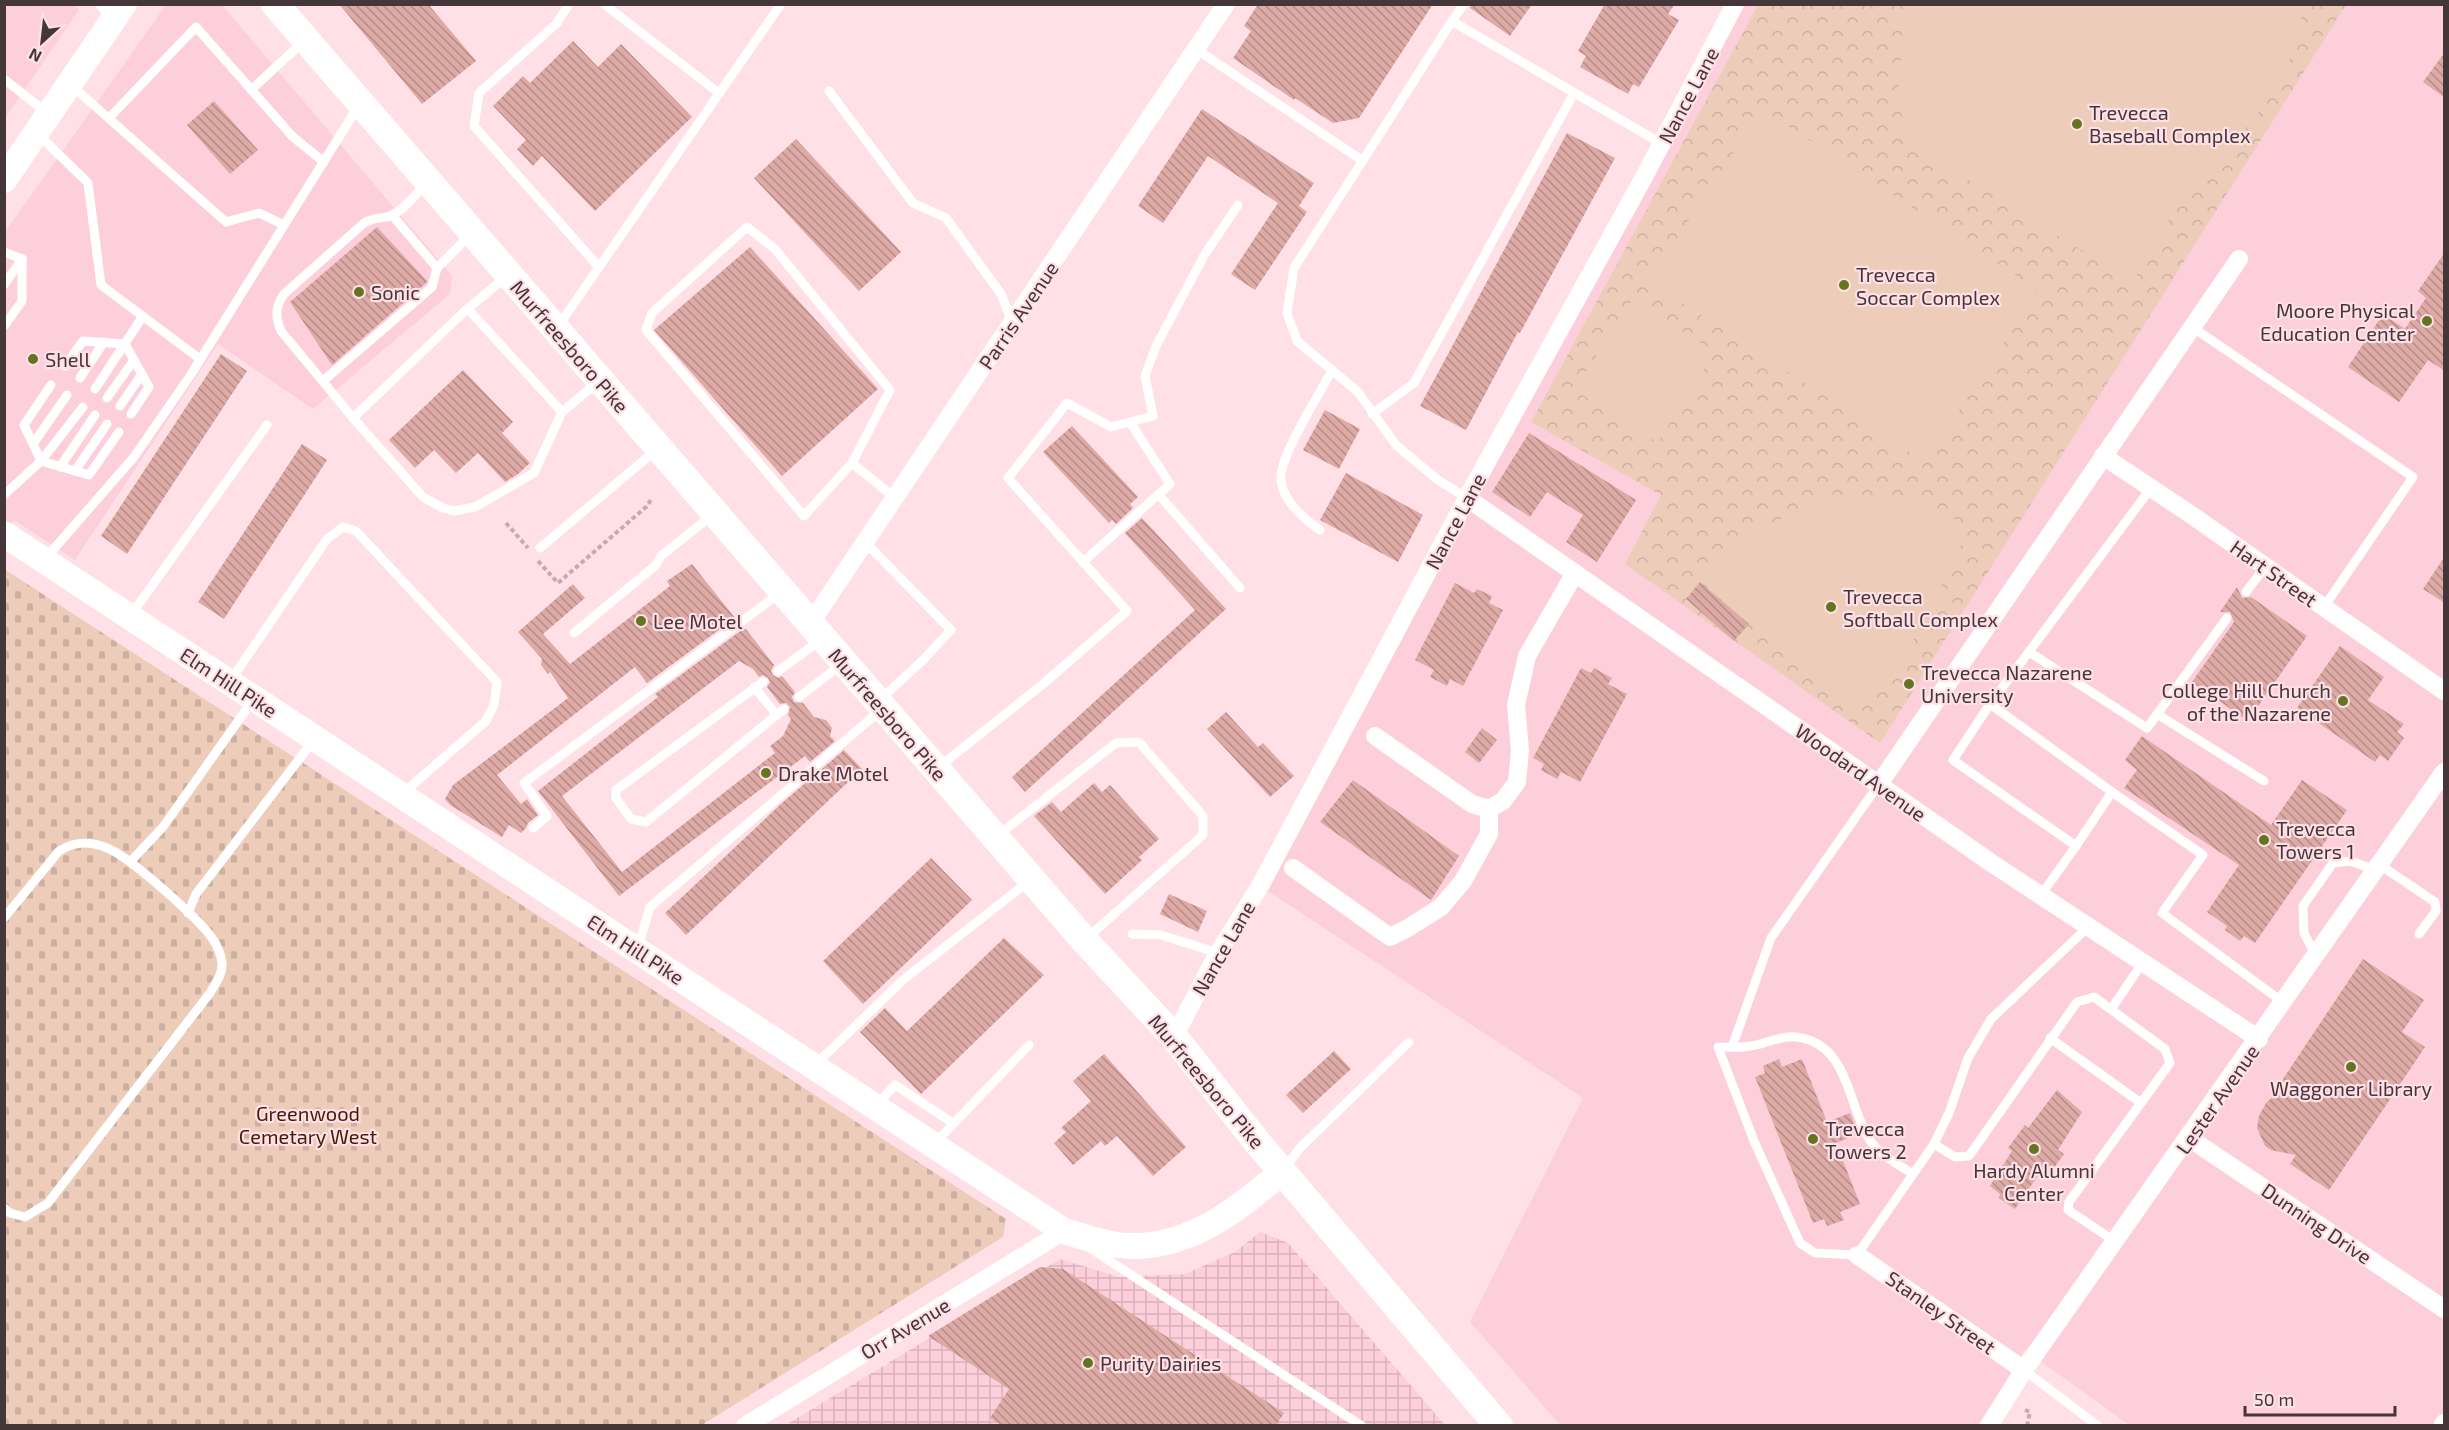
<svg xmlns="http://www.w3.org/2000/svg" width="2449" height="1430" font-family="'Exo 2',sans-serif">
<defs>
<pattern id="industrial-grid" width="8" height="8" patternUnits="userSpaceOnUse" patternTransform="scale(1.5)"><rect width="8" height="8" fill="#fdcfda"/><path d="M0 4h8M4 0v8" fill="none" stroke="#dab2bc"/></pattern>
<pattern id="cemetery-stones" width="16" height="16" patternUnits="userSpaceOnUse" patternTransform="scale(1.5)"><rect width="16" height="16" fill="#edccba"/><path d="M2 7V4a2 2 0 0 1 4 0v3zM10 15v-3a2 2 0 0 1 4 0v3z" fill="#cdb0a1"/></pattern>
<pattern id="park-crowns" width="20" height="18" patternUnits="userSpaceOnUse" patternTransform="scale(1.5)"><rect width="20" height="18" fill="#edccba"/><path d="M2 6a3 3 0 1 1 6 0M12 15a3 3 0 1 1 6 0" fill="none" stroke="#cdb0a1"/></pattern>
<pattern id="building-back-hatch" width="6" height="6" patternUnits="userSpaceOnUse" patternTransform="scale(1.5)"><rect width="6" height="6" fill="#ddaaa5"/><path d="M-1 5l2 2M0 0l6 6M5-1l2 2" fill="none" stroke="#b58b87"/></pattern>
</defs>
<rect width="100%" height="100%" fill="#ffe0e7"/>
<!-- built -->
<g fill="#fdcfda">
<polygon points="5,5 74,5 79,10 5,118"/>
<polygon points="166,5 222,5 452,276 450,294 313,409 218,344 75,560 14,520 5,532 5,232"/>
<polygon points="1745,5 2444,5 2444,1425 2129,1425 2025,1350 1978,1425 1560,1425 1470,1322 1583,1098 1260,886 1486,482"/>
</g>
<!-- industrial -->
<polygon fill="url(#industrial-grid)" points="1260,1232 1288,1243 1445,1425 791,1426 789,1423 1060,1259 1119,1277 1185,1274 1235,1252"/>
<!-- cemetery -->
<polygon fill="url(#cemetery-stones)" points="4,569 1006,1219 1003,1237 702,1425 5,1425"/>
<!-- park -->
<polygon fill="url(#park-crowns)" points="1758,5 2346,5 1880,743 1625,564 1661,495 1531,422"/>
<!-- pitch -->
<g fill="#edccba">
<polygon points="1912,5 2297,5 2305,29 2266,104 2176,208 2133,282 1910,144 1898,99 1902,35"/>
<polygon points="1762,109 2038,290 1925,462 1649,281"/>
<polygon points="1632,300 1715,352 1658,442 1574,390"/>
<polygon points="1827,494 1888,496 1931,507 1970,527 1918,633 1872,701 1856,704 1768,639 1703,582 1731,546"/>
</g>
<!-- building -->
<g fill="url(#building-back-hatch)" fill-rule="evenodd">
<polygon points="339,4 428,4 476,61 422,104"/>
<polygon points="1258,4 1433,4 1359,118 1333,123 1295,98 1294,100 1233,58 1251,31 1244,26"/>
<polygon points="1471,4 1532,4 1510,36 1470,8"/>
<polygon points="1605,4 1675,4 1668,14 1679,20 1639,87 1633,84 1628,94 1580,67 1586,56 1578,51"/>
<polygon points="573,41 598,67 621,44 692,117 595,211 542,156 533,166 517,149 526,140 493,106 523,76 530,83"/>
<polygon points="2445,52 2445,98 2423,82"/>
<polygon points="214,101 258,150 230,174 187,125"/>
<polygon points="1202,109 1314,183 1299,206 1307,212 1255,290 1231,274 1278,203 1208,156 1163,223 1138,206"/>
<polygon points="1567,133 1615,158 1520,333 1518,332 1466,430 1420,406"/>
<polygon points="796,139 901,252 859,291 754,178"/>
<polygon points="377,227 427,281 426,283 332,365 290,302"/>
<polygon points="750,247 878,389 782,476 654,330"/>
<polygon points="2445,252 2445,371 2428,360 2399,402 2348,367 2383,314 2405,329 2426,298 2418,291"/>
<polygon points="221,354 247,371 127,554 101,536"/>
<polygon points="463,370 513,422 502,433 530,463 518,474 505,482 478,453 456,473 434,450 415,468 389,440"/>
<polygon points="1325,410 1360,429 1339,469 1303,450"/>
<polygon points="1072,426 1138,497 1130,504 1133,508 1116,524 1112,520 1109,523 1043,452"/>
<polygon points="1529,433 1636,500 1597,562 1566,542 1583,515 1547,492 1530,517 1492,492"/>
<polygon points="302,444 327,460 224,619 198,602"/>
<polygon points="1346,473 1423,515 1398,562 1320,520"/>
<polygon points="1142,518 1226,609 1025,792 1012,777 1195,610 1125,533"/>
<polygon points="2445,556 2445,603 2423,589"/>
<polygon points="692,564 735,618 647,683 635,667 497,775 521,804 527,799 538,815 528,823 526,828 521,833 509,825 502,837 450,805 445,799 453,785 568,698 550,672 548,674 541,665 542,659 518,632 573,584 585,598 543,634 570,664 670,586 667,581"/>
<polygon points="1700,582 1749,624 1734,641 1686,599"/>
<polygon points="1455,583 1474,593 1477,589 1492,596 1489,603 1503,610 1463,686 1450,679 1447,686 1430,677 1434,670 1415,660"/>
<polygon points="2237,587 2242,598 2251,597 2307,636 2248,721 2192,682 2234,622 2230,612 2220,612"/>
<path d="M743,629h3l28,36 -3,6 2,4 5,3 4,-2 13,16 -3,5 2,5 9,1 11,14 12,3 6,8 -2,8 5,5 -25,21 -5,-6 -186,140 -81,-105 120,-94 -3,-3zM739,661l14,8 6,8 4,-2 5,3 2,4 -3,5 13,17 6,-1 4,4 -2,8 3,4 -8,17 -13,10 5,7 -153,119 -60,-76z"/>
<polygon points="2340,646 2384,677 2368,700 2404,724 2397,732 2404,738 2388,761 2380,755 2375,762 2297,708"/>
<polygon points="1581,668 1591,673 1594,668 1612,678 1608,684 1627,694 1580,782 1561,772 1557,779 1541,770 1544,764 1533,758"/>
<polygon points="1226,712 1258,747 1263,743 1294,776 1270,797 1207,729"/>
<polygon points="1482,728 1497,740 1479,763 1465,752"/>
<polygon points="2142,736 2271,825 2302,780 2347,810 2255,943 2244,936 2240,941 2225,930 2227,926 2207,912 2239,865 2124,788 2137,770 2125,760"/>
<polygon points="844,750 862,769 686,935 665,913 782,803"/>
<polygon points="1353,780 1459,856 1431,900 1320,822"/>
<polygon points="1094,783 1102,792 1110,785 1159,839 1139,857 1142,860 1105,894 1034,816 1052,802 1061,812"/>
<polygon points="931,858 972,900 863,1004 823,961"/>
<polygon points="1169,894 1207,911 1198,932 1160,914"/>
<polygon points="1004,938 1044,975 921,1094 860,1032 885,1008 907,1031"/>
<polygon points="2363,959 2424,1000 2402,1032 2425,1047 2329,1190 2290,1164 2296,1155 2271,1150 2265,1146 2257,1128 2259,1116 2266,1103 2280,1090 2277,1088"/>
<polygon points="1334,1051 1351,1069 1303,1113 1286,1095"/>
<polygon points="1104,1054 1186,1147 1153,1176 1117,1136 1105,1146 1101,1141 1073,1165 1054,1143 1066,1132 1061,1128 1091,1101 1073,1081"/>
<polygon points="1779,1059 1782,1067 1802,1059 1827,1122 1850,1113 1858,1134 1836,1143 1860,1204 1840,1212 1844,1220 1827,1226 1824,1219 1813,1223 1755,1077 1765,1073 1763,1066"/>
<polygon points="2057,1090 2082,1112 2058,1150 2064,1154 2048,1176 2041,1171 2015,1209 1999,1198 2000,1194 1990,1186 2012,1151 2008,1148 2025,1125 2028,1128"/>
<polygon points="1040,1267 1063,1269 1284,1413 1276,1425 1001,1425 990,1418 1009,1389 928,1336"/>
</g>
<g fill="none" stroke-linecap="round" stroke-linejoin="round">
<!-- path -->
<g stroke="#c5abb1" stroke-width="4" stroke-dasharray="4.5 3" stroke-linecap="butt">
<polyline points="506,523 528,548"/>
<polyline points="538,561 558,583 646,507 651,500"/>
<polyline points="2025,1410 2030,1412 2027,1426"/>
</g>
<!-- lane -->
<g stroke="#fff" stroke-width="9">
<polyline points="99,4 112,19"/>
<polyline points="569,4 557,23 479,93 474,126 599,267"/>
<polyline points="604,4 719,93"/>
<polyline points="1452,21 1464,4"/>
<polyline points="1196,49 1363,161"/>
<polyline points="4,79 47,113"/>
<polyline points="71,85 226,222 259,213 284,225"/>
<polyline points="251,90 304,41"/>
<polyline points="829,91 913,203 946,218 1001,294 1012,322"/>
<polyline points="109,118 196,27 293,137 324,162"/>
<polyline points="38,134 88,183 101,285 200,359"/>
<path d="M425,185c-10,10 -20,24 -33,30 -9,5 -14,0 -28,8l-80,71c-9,13 -9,23 -3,37l72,87 70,79 20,11 11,3 21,-4 59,-34 28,-61 36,-30"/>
<polyline points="392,215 437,268"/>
<polyline points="4,252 22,259"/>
<polyline points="4,285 22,259"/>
<polyline points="468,309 562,412"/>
<polyline points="5,325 22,301 22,259"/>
<polyline points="559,325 781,4"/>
<polyline points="2192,327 2413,477 2324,607"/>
<polyline points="65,366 83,341 125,344 149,387 131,414"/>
<polyline points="80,378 104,342"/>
<polyline points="323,381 432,287 437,268 470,235"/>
<polyline points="51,385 24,425 41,461 89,475 119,432"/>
<polyline points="95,389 143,316"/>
<polyline points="107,398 134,360"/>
<polyline points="120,406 142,374"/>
<polyline points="1372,414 1414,383 1574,93"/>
<polyline points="353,418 465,311 507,276"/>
<polyline points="33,444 67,395"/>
<polyline points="852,463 890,390 775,249 747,227 652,313 646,330 804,516 852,463 895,498"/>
<polyline points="60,467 95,415"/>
<polyline points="75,471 107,424"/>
<polyline points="4,495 41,461 83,407"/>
<polyline points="1159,495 1240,588"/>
<polyline points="1467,498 1438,480 1396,445 1358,392 1297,341 1287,313 1294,268 1452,21 1662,144"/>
<path d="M1320,530c-16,-11 -37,-29 -39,-50 -3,-22 40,-88 51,-110"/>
<polyline points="865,542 951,630 924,659 880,700"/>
<polyline points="540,548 656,450"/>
<polyline points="45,559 134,457 190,376 359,105"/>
<polyline points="1083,562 1170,484 1130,422"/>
<polyline points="2246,592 2265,567"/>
<polyline points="131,615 267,425"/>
<polyline points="574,633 656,565 661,556 712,515"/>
<polyline points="2029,652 2147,728 2227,618"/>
<polyline points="778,671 821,640"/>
<polyline points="231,680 327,539 343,527 356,531 497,682 494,705 486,721 403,793"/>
<polyline points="763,682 616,790 616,798 631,819 646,822 784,709"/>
<polyline points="754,687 777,715"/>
<polyline points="799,697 842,664"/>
<polyline points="1990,704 2112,792 2076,846 1953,760 1990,704 2151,488"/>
<polyline points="2157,714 2264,781"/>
<polyline points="940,766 1043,684 1127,611 1008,478 1067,403 1111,427 1153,416 1145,376 1156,346 1205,254 1238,205"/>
<polyline points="2112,792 2203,855 2162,913 2284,1003"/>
<polyline points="533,828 547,816 524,783 780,593"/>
<polyline points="997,836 1116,743 1139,742 1203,816 1203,835 1086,939"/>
<polyline points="130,862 163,827 253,700"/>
<polyline points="2380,865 2435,902 2436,911 2419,934"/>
<polyline points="2041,895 2076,846"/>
<polyline points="188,913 196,894 313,741"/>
<path d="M4,918l55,-67c16,-10 31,-10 48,-3 22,8 92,71 105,90 5,7 9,17 10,25 1,11 -7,21 -12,30l-162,210 -23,14 -15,-4 -6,-5"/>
<polyline points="1132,934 1161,935 1218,953"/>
<polyline points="638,947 650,907 881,710"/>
<polyline points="2316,956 2304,933 2303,906 2333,863 2350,861 2376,870"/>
<polyline points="2112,1008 2143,962"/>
<polyline points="2050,1038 2141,1103"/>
<polyline points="1732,1047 1771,938 1879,784"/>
<polyline points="815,1065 903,980 1029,881"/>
<polyline points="877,1105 895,1085 953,1123"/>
<polyline points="935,1143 1029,1045"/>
<polyline points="1934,1144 1955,1157 1969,1156 2077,1002 2094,997 2165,1049 2170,1063 2069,1202 2068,1210 2116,1242"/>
<polyline points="1284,1169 1300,1148 1409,1042"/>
<path d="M1913,1174c-15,-10 -33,-18 -43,-34 -23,-35 -21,-97 -74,-103 -14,-2 -31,7 -45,9 -11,2 -22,1 -33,1l36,94 46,102 15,10 42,2 77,-111 15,-31 19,-55 23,-39 97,-92"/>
<polyline points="1090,1248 1362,1426"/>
<polyline points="2024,1370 2098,1426"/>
</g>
<!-- street -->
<g stroke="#fff" stroke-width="18">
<polyline points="2103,456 2190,514 2444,691"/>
<polyline points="1467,498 1990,862 2259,1039"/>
<polyline points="810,624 1226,4"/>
<polyline points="1375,736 1472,804 1489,809 1503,801 1517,782 1520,750 1516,705 1527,656 1575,573"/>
<polyline points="1879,784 2239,259"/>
<polyline points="1293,868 1390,937 1408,928 1441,907 1463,881 1489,834 1489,809"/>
<polyline points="1174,1037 1218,953 1260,886 1467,498 1644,177 1735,4"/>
<polyline points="2189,1138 2444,1309"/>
<polyline points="1857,1255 2024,1370"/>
<polyline points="745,1426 1064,1231"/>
<polyline points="1989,1426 2024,1370 2444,772"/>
<polyline points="2442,1426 2444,1423"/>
</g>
<!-- secondary -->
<g stroke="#fff" stroke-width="26">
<polyline points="4,180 124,4"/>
<path d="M4,534l1060,697c24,7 48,16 73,15 59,-2 102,-38 146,-75"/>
</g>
<!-- primary -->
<polyline stroke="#fff" stroke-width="28" points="275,4 1084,940 1174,1037 1257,1142 1499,1426"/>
</g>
<!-- markers -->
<g fill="#647421" stroke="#ffe0e7" stroke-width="2">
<circle cx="2077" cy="124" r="6"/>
<circle cx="1844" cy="285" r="6"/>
<circle cx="359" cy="292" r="6"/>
<circle cx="2427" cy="321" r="6"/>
<circle cx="33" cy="359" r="6"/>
<circle cx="1831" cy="607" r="6"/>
<circle cx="641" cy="621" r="6"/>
<circle cx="1909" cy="684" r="6"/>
<circle cx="2343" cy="701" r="6"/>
<circle cx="766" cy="773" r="6"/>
<circle cx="2264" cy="840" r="6"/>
<circle cx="2351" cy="1067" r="6"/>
<circle cx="1813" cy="1139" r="6"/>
<circle cx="2034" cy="1149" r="6"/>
<circle cx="1088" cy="1363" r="6"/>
</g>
<g text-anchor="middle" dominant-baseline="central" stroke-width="4.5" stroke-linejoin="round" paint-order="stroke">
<!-- street labels -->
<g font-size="20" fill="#45363a" stroke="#ffe0e7">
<text transform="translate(1688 95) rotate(-62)">Nance Lane</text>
<text transform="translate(1018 315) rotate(-56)">Parris Avenue</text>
<text transform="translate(570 346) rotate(49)">Murfreesboro Pike</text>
<text transform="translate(1455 521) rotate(-62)">Nance Lane</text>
<text transform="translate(2274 573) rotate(35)">Hart Street</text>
<text transform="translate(229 682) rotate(33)">Elm Hill Pike</text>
<text transform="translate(888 714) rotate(49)">Murfreesboro Pike</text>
<text transform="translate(1861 772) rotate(35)">Woodard Avenue</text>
<text transform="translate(1223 948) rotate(-60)">Nance Lane</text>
<text transform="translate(636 949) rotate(33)">Elm Hill Pike</text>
<text transform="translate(1207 1081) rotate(50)">Murfreesboro Pike</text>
<text transform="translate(2217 1099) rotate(-55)">Lester Avenue</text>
<text transform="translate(2317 1223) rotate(34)">Dunning Drive</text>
<text transform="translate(1941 1312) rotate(35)">Stanley Street</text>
<text transform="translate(905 1328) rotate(-31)">Orr Avenue</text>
</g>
<!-- poi labels -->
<g font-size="20" fill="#45363a" stroke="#ffe0e7" text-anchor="start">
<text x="2089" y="112">Trevecca<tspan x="2089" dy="23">Baseball Complex</tspan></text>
<text x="1856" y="274">Trevecca<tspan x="1856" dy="23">Soccar Complex</tspan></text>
<text x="371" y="292">Sonic</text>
<text x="2415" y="310" text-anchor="end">Moore Physical<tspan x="2415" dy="23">Education Center</tspan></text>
<text x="45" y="359">Shell</text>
<text x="1843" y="596">Trevecca<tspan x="1843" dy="23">Softball Complex</tspan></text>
<text x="653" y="621">Lee Motel</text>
<text x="1921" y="672">Trevecca Nazarene<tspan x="1921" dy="23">University</tspan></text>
<text x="2331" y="690" text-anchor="end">College Hill Church<tspan x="2331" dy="23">of the Nazarene</tspan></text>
<text x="778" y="773">Drake Motel</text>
<text x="2276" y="828">Trevecca<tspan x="2276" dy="23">Towers 1</tspan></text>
<text x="2351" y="1088" text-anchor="middle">Waggoner Library</text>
<text x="1825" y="1128">Trevecca<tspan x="1825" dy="23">Towers 2</tspan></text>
<text x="2034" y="1170" text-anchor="middle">Hardy Alumni<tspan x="2034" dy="23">Center</tspan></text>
<text x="1100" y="1363">Purity Dairies</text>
</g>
<!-- park labels -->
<g font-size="20" fill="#451c02" stroke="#ffe0e7">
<text x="308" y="1113">Greenwood<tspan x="308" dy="23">Cemetary West</tspan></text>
</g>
</g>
<!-- border -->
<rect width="2449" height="1430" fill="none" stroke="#45363a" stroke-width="12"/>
<!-- north arrow -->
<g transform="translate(42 42) rotate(207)" stroke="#ffe0e7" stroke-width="4.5" paint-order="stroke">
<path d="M0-4.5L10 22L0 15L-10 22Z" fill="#45363a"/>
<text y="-9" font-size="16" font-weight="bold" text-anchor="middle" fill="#45363a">N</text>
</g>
<!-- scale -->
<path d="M2245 1406v9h150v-9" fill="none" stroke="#45363a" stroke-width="3"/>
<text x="2254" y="1406" font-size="18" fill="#45363a" stroke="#ffe0e7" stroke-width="4.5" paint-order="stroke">50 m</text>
</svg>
